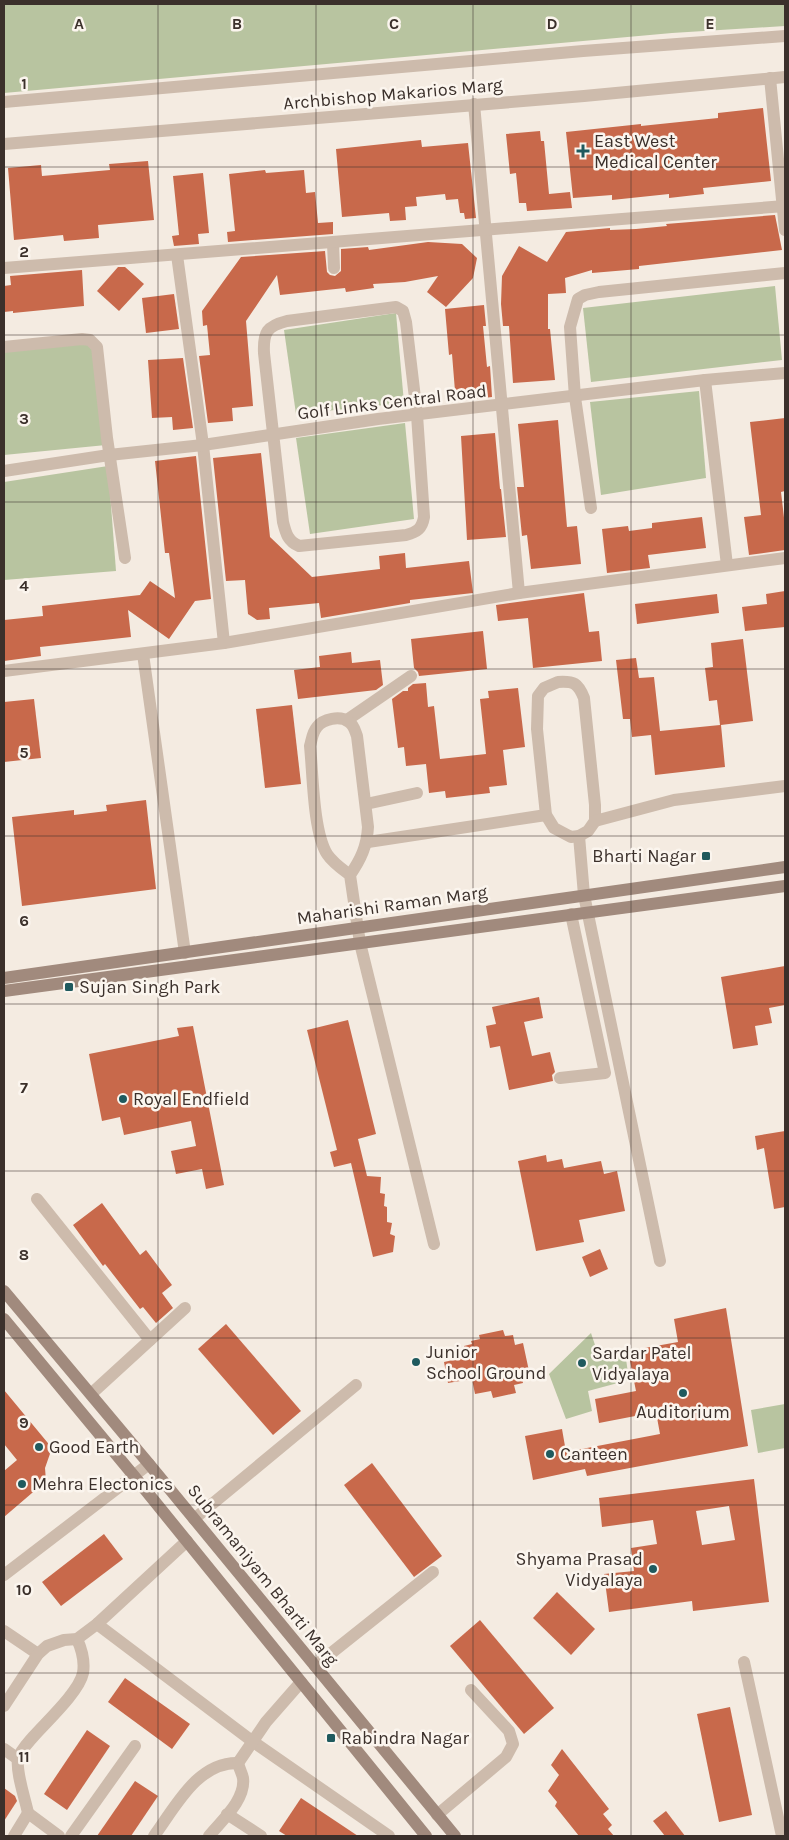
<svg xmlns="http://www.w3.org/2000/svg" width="789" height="1840" font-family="Karla,sans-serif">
<rect width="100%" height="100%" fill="#f4ebe1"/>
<!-- green -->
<g fill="#b8c4a0">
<polygon points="4,4 785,4 785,26 672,33 4,93"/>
<polygon points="775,286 782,360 591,382 583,308"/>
<polygon points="396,313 404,403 296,414 284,330"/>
<polygon points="94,342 106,445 4,455 4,349"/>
<polygon points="699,391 706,478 601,495 590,402"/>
<polygon points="405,423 414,519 310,534 296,438"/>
<polygon points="108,466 116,571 4,580 4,482"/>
<polygon points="591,1333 600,1360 625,1352 629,1380 588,1391 592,1411 566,1419 549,1374"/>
<polygon points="785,1404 785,1448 758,1453 751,1410"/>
</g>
<!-- building -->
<g fill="#c8694b" fill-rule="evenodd">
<polygon points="763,108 771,181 703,188 704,194 669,198 669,194 612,200 612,195 573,198 566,132 641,124 641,126 718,118 718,113"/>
<polygon points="540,131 541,141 544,141 549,194 570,192 572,208 527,211 526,203 519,203 516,173 510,174 506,134"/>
<polygon points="421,140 422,147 468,143 476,218 465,219 464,213 460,213 458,199 446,200 445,194 416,197 417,206 405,207 406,220 390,221 389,213 342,217 336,149"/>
<polygon points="148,161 154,220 98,225 99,238 64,241 63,235 14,240 8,168 41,165 42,176 110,170 109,164"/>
<polygon points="265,170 266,173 304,170 306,193 315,192 318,223 333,222 333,234 228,242 227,232 235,231 229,174"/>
<polygon points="203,173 209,233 198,234 199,244 174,246 172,236 179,235 173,176"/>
<polygon points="775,215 782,250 639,266 639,269 592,273 592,270 565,278 566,293 548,294 548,329 550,329 555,380 513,383 509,326 503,326 501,304 502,276 519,246 547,262 566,232 610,228 610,230 636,229 667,226 666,224"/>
<polygon points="428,242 462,244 477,258 473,278 446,307 427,292 438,276 405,282 373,284 374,288 346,292 345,288 280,295 277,275 246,321 253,406 232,408 233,421 208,423 199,356 210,355 207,325 203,326 202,311 241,257 325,251 327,272 330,275 335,276 341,271 341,249 368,247 369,250"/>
<polygon points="118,267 125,267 144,284 119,311 97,291"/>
<polygon points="82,270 84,306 13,313 13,311 4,312 4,286 11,285 10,276"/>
<polygon points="174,294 179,329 146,333 142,298"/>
<polygon points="484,305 486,326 483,326 487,367 490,366 492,397 475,399 474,390 455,391 452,354 449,355 445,309"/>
<polygon points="183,358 193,428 173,430 172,417 152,418 148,360"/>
<polygon points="785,418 785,491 781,492 785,526 785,550 749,555 744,517 761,515 750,422"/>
<polygon points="558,420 567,527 577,526 581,564 531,569 527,535 522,536 517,487 524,487 518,424"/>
<polygon points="495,433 500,489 501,489 506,537 467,540 461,436"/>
<polygon points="261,453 270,537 312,577 380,569 379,556 405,553 406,568 469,561 473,593 410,600 410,603 321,618 319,603 269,608 270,619 257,620 248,614 245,580 226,581 213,458"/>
<polygon points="196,456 211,599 195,601 169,639 128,610 131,637 40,647 41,656 4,661 4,620 43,616 42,606 140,595 150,581 175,598 169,553 165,553 155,461"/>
<polygon points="702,517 706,548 648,555 650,568 607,573 602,529 628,526 629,531 652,528 652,523"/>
<polygon points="785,591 785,627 745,631 742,607 767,604 766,594"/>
<polygon points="584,593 589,632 599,631 602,661 533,668 528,618 498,621 496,605"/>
<polygon points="717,594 719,613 637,624 635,604"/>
<polygon points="483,631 487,669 419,676 418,672 414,668 411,639"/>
<polygon points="743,639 753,721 721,725 725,767 655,775 651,735 632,737 630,719 623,719 616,660 636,658 639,678 654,677 660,731 720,725 717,700 709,701 705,668 713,667 711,643"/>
<polygon points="351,652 352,663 380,660 383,685 376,690 298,699 294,670 320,667 319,656"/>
<polygon points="426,683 428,707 434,706 440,759 486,754 480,699 489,698 488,691 518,688 525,747 503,750 507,785 489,787 490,793 446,798 445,791 429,793 426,764 406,766 404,747 398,748 392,699 403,691 408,691 408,688 413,684"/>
<polygon points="34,699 41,758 4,762 4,702"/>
<polygon points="292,705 301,784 265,788 256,709"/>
<polygon points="146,800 156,889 22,906 12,817 74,810 74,815 107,811 106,805"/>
<polygon points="785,966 785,1005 769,1008 772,1023 755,1026 758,1045 733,1049 721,977"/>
<polygon points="539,997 543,1018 524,1022 532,1056 550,1052 555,1072 552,1075 553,1081 509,1090 500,1046 490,1048 486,1026 496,1024 492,1007"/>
<polygon points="348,1020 376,1134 358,1139 367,1176 381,1177 380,1193 385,1194 384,1206 387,1207 387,1222 392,1223 390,1234 395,1236 393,1252 373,1257 351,1163 334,1167 330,1152 337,1150 307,1030"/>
<polygon points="193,1026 224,1185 206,1189 202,1169 176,1174 171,1151 196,1146 191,1121 124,1135 120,1117 102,1121 89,1054 179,1036 177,1028"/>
<polygon points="785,1131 785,1207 774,1209 764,1148 757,1150 755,1136"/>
<polygon points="546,1155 547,1162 562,1159 564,1168 601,1161 604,1174 617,1171 625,1211 579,1220 584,1242 536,1251 518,1161"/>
<polygon points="102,1203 140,1255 146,1250 172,1285 162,1293 173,1308 156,1323 143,1307 140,1309 105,1264 103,1266 73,1225"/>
<polygon points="600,1249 608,1269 590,1277 582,1257"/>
<polygon points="726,1308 748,1446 587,1476 585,1469 533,1480 525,1436 562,1429 566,1452 660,1434 656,1412 599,1423 595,1399 636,1391 628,1351 678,1342 674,1319"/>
<polygon points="226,1324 301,1411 273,1435 198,1349"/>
<polygon points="503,1330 505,1336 513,1335 515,1345 523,1343 529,1371 521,1373 523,1383 514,1385 516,1393 493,1398 491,1391 475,1394 472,1379 448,1383 444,1362 467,1357 464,1346 472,1344 471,1341 480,1339 479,1335"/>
<polygon points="4,1390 52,1448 45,1468 46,1481 4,1517 4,1471 17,1460 4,1444"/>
<polygon points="372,1463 442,1556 414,1577 344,1485"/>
<path d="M754,1479l15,123 -76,9 -1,-10 -83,11 -5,-38 30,-3 -3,-23 26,-4 -4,-24 -51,7 -3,-29zM729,1506l6,34 -33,5 -6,-34z"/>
<polygon points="104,1534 123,1559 61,1606 42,1582"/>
<polygon points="557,1592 595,1629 571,1655 533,1618"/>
<polygon points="480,1620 554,1708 524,1734 450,1646"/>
<polygon points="125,1678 190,1724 172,1749 108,1702"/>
<polygon points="730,1707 752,1815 719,1822 697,1714"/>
<polygon points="87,1730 110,1746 67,1810 44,1794"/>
<polygon points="562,1749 609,1809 603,1814 612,1825 608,1829 614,1836 579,1836 555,1806 557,1802 548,1791 559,1775 551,1765"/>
<polygon points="135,1781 158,1796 131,1836 97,1836"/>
<polygon points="4,1788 15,1796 17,1801 4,1821"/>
<polygon points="301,1798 358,1836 287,1836 279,1831"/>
<polygon points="666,1811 685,1836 665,1836 653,1821"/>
</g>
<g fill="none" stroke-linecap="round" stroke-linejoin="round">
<!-- minor -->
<g stroke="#cdbbac" stroke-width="12">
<polyline points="770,78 785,230"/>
<polyline points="474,104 519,593"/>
<polyline points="333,243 334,268"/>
<polyline points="177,255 203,445 224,643"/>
<polyline points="4,268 785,206"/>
<path d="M396,307l7,4 3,11 11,93 7,102c-2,12 -7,15 -18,18l-107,11c-11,-5 -13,-12 -16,-24l-19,-169c-1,-21 3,-27 23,-32z"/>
<polyline points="4,347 82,339 90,340 97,347 107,438 125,558"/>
<polyline points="705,380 727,565"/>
<polyline points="4,471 109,455 203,445 378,419 705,380 785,373"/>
<polyline points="591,508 575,397 570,327 578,299 585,295 599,292 785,273"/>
<polyline points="143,654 185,953"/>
<polyline points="4,671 224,643 519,593 785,558"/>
<path d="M558,682c16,-1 20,1 26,16l11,107v16l-7,10 -9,5 -8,1 -17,-9 -8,-13 -9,-86 1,-33 6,-8z"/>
<polyline points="347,720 411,676"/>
<polyline points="366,804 417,793"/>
<polyline points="595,821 674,800 785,786"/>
<polyline points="579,836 584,895 660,1261"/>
<polyline points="368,842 546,815"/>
<path d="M350,875c-8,-6 -17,-12 -23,-21 -14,-23 -14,-80 -17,-108 2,-7 2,-13 7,-19 6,-8 23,-12 32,-5 5,3 6,9 8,14l11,91c-1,19 -7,32 -18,48l10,68 74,301"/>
<polyline points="560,1078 605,1073 571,914"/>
<polyline points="37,1199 150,1340"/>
<polyline points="91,1394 185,1308"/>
<polyline points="194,1519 356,1385"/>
<polyline points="4,1575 149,1464"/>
<polyline points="97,1624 252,1741 389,1836"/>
<polyline points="4,1631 38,1654"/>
<polyline points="744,1662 782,1836"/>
<polyline points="315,1666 433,1572"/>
<polyline points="4,1706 38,1654 47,1646 64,1640 77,1639 97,1624 187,1541"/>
<polyline points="4,1749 18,1759"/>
<polyline points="238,1763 266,1722 301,1682"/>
<path d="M28,1813c-3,-15 -12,-40 -10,-54 2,-8 9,-15 15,-22 13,-15 46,-45 50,-64 2,-12 -1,-23 -6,-34"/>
<polyline points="227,1814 261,1836"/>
<polyline points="437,1815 506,1757 513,1744 509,1731 471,1690"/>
<polyline points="14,1836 28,1813 59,1836"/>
<polyline points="71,1836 135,1746"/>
<path d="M154,1836c21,-28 43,-74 84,-73"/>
<path d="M209,1836c12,-15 37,-36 34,-58 -1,-5 -4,-10 -5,-15"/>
</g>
<!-- tertiary -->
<g stroke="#cdbbac" stroke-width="12">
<polyline points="4,102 583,51 785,36"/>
<polyline points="4,144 584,96 785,77"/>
</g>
<!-- secondary -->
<g stroke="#a18a7d" stroke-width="12">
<polyline points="4,978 785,867"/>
<polyline points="4,991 785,886"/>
<polyline points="4,1291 149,1464 455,1836"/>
<polyline points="4,1319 134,1476 426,1836"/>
</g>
</g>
<!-- grid -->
<path fill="none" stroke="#3b302b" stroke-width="1" stroke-opacity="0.55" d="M158,4v1832M316,4v1832M473,4v1832M631,4v1832M4,167h781M4,335h781M4,502h781M4,669h781M4,836h781M4,1004h781M4,1171h781M4,1338h781M4,1505h781M4,1673h781"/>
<!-- markers -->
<g fill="#1f5a5e" stroke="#fbf5ee" stroke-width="2">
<path d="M580.5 143.5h5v5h5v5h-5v5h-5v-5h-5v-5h5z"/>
<rect x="701" y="851" width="10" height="10" rx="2.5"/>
<rect x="64" y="982" width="10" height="10" rx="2.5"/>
<circle cx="123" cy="1099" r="5"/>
<circle cx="416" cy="1362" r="5"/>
<circle cx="582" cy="1363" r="5"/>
<circle cx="683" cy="1393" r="5"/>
<circle cx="39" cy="1447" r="5"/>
<circle cx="550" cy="1454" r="5"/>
<circle cx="22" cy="1484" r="5"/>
<circle cx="653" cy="1569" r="5"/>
<rect x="326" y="1733" width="10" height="10" rx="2.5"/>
</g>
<g text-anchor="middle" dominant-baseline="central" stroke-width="5" stroke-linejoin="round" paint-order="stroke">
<!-- street labels -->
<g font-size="18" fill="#3b302b" stroke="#fbf5ee">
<text transform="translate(393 94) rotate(-5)">Archbishop Makarios Marg</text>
<text transform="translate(392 402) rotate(-7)">Golf Links Central Road</text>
<text transform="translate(392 905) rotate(-8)">Maharishi Raman Marg</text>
<text transform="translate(263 1575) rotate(51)">Subramaniyam Bharti Marg</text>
</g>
<!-- poi labels -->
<g font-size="18" fill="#3b302b" stroke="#fbf5ee" text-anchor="start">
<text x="594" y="141">East West<tspan x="594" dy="21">Medical Center</tspan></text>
<text x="696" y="856" text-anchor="end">Bharti Nagar</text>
<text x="79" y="987">Sujan Singh Park</text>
<text x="133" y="1099">Royal Endfield</text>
<text x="426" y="1352">Junior<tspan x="426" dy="21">School Ground</tspan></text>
<text x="592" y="1353">Sardar Patel<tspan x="592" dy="21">Vidyalaya</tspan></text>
<text x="683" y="1412" text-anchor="middle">Auditorium</text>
<text x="49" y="1447">Good Earth</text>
<text x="560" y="1454">Canteen</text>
<text x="32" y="1484">Mehra Electonics</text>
<text x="643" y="1559" text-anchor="end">Shyama Prasad<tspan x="643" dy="21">Vidyalaya</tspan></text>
<text x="341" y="1738">Rabindra Nagar</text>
</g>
</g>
<g font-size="16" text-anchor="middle" font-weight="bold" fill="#3b302b" stroke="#fbf5ee" stroke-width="5" stroke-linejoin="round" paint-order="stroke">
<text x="79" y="29">A</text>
<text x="237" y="29">B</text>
<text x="394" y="29">C</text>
<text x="552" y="29">D</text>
<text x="710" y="29">E</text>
<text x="24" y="89">1</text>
<text x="24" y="257">2</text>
<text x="24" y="424">3</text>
<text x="24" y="591">4</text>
<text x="24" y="758">5</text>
<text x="24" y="926">6</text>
<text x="24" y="1093">7</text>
<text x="24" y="1260">8</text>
<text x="24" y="1428">9</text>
<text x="24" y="1595">10</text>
<text x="24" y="1762">11</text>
</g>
<!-- border -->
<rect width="789" height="1840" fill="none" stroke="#3b302b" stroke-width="10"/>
</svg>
